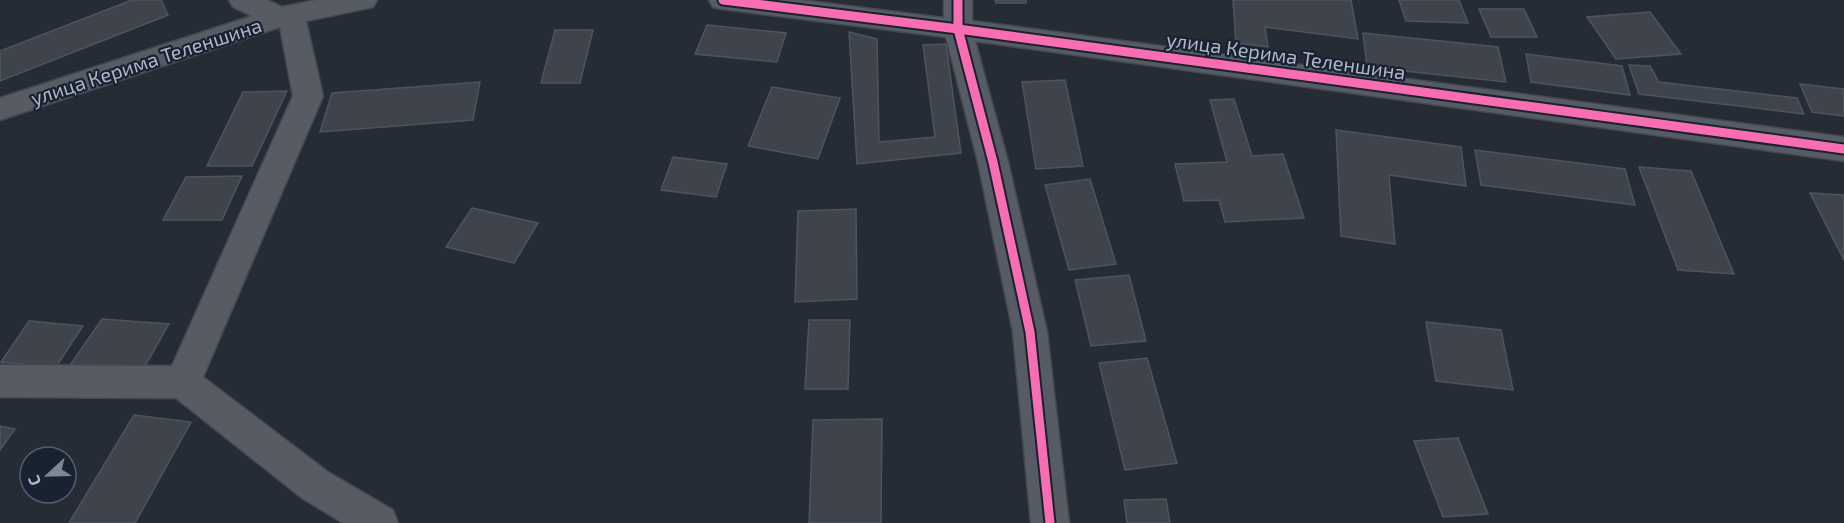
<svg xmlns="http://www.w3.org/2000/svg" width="1844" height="523" font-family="'Exo 2',sans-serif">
<rect width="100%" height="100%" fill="#262c36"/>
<!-- building -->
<g fill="#3f444c" stroke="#4e545e" stroke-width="1.5">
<polygon points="132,0 161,0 168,15 0,81 0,51"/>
<polygon points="995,0 1026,0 1026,3 996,3"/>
<polygon points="1233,0 1351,0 1358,39 1265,27 1268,47 1236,43"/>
<polygon points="1399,0 1459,0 1468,23 1406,21"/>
<polygon points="1479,9 1524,9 1537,37 1491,37"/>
<polygon points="1650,12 1681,54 1616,59 1587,17"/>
<polygon points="707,25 786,33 777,62 695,54"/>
<polygon points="555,30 593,30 580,83 541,83"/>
<polygon points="849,32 877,39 879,142 935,137 923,45 946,44 961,153 857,164"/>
<polygon points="1363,33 1498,47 1506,82 1367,67"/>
<polygon points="1526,54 1622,66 1630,95 1531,82"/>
<polygon points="1629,65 1650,66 1659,82 1797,98 1804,114 1639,94"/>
<polygon points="1065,80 1083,166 1036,169 1022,82"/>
<polygon points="480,82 473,120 320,132 332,93"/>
<polygon points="1800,84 1844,89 1844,116 1812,112"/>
<polygon points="772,87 840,98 818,159 748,146"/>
<polygon points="287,91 252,166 207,166 243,92"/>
<polygon points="1234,99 1252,156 1283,154 1304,218 1225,222 1219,200 1184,201 1175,164 1227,162 1210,100"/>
<polygon points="1336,130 1461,147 1466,186 1389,175 1395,244 1341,236"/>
<polygon points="1475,150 1625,169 1635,205 1481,185"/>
<polygon points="673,157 727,164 716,197 661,190"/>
<polygon points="1639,167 1691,171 1734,274 1678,270"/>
<polygon points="242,176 222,220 163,220 186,177"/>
<polygon points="1090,179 1116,264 1069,270 1045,185"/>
<polygon points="1810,193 1844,195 1844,260"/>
<polygon points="472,208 538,223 514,263 446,247"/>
<polygon points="856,209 857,299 795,302 798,211"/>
<polygon points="1129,275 1146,341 1091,346 1075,280"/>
<polygon points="102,319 169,324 140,375 66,371"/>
<polygon points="809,320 850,320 848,389 805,389"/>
<polygon points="29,321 83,326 56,367 1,362"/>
<polygon points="1426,322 1501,330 1513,390 1436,381"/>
<polygon points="1147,358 1177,463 1125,470 1099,363"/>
<polygon points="134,415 191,422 135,523 69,523"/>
<polygon points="882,419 881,523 809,523 813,420"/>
<polygon points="0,426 15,429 0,450"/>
<polygon points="1458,438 1488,514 1443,517 1414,441"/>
<polygon points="1166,499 1170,523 1127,523 1124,500"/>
</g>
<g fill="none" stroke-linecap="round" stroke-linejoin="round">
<defs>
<g id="minor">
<polygon points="229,0 267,0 282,7 316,0 377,0 373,7 306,21 323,96 203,377 328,472 393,510 398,523 343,523 302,498 176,398 0,397 0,365 172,366 293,96 280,27 0,120 0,98 252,16 233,7"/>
<polygon points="709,0 800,0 944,18 944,0 972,0 972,21 1844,137 1844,161 975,41 1008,162 1047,332 1069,523 1031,523 1013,332 978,162 946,37 723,9 713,7"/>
</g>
</defs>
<!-- minor casing -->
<use href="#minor" stroke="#444850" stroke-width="3"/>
<!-- minor -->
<use href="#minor" fill="#565b64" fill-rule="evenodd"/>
<defs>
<g id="cycleway">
<polyline points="723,0 958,29 1844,149"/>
<polyline points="958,0 958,29 993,162 1030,332 1050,523"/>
</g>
</defs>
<!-- cycleway casing -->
<use href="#cycleway" stroke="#192230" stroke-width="13"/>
<!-- cycleway -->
<use href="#cycleway" stroke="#f96db3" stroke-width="9"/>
</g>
<g text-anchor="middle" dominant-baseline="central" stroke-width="4.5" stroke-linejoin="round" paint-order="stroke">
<!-- street labels -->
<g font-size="20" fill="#afb7c8" stroke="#192230">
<text transform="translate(1286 55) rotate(8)">улица Керима Теленшина</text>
<text transform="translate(146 61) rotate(-18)">улица Керима Теленшина</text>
</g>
</g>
<!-- north arrow -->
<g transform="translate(48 475) rotate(248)"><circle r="28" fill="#192230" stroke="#555e6d" stroke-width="1.5"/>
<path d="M0-4.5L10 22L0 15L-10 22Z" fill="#7f8695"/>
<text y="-9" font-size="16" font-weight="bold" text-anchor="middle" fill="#afb7c8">С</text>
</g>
</svg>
